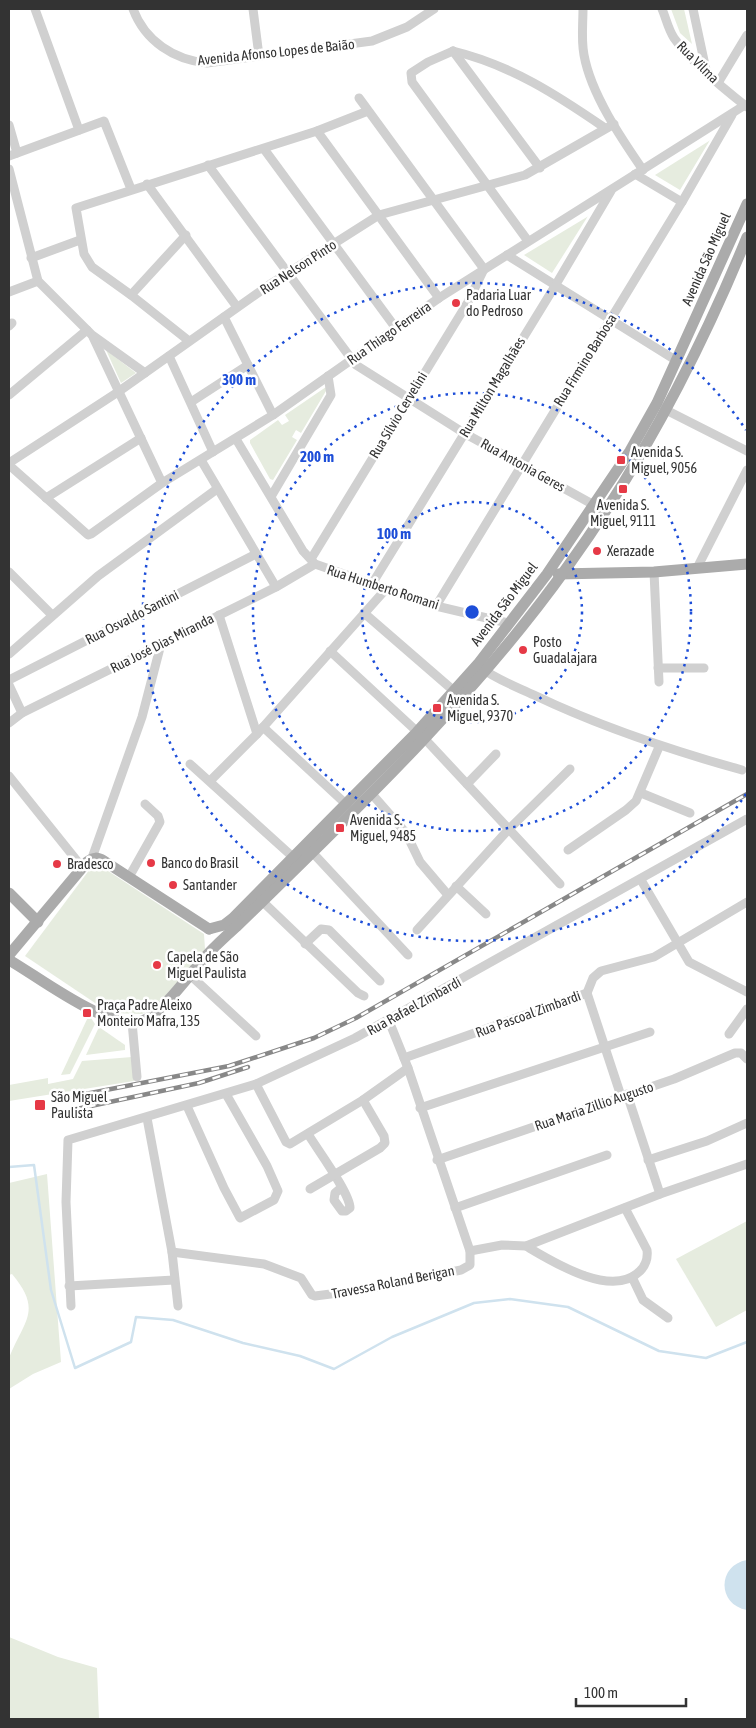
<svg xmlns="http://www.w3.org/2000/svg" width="756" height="1728" font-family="'Asap Condensed',sans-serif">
<rect width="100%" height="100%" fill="#fff"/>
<!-- green -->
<g fill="#e6ecdf">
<polygon points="671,9 684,9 692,44 680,33"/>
<polygon points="710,140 680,190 655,175 709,141"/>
<polygon points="588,216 552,273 524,255 587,217"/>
<polygon points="106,350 136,373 121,383"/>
<polygon points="326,387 326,391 301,433 296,430 292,437 297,440 273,480 270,479 250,443 250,440 278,420 282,425 289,421 285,415"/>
<polygon points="97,866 105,869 204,934 205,949 201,956 154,1008 142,1014 110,1013 25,956 90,869"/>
<polygon points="89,1015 95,1024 70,1074 61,1075"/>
<polygon points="99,1027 125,1045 125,1050 86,1055"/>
<polygon points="132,1057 134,1081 9,1101 9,1085 48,1078 48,1084 73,1079 82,1061"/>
<path d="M47,1174l14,188 -28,12 -24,15c0,-9 -3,-23 0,-31 15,-38 34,-47 3,-84l-3,1v-92z"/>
<polygon points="747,1221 747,1310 716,1327 676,1259"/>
<polygon points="9,1637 58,1657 97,1668 99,1719 9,1719"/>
</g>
<!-- water -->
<path fill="#cfe2ee" d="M747,1560v50c-30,-5 -30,-45 0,-50z"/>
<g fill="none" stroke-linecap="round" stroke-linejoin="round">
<!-- stream -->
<polyline stroke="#cfe2ee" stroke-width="2.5" points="9,1167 34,1165 51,1290 75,1368 131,1342 136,1317 173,1320 243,1343 300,1356 334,1369 392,1337 474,1303 510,1299 568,1307 659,1351 706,1358 747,1342"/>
<!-- minor -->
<g stroke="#d0d0d0" stroke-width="9">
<polyline points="35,9 79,130"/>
<path d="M133,9c12,32 41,51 74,54l165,-22 35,-14 27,-18"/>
<polyline points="253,9 259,56"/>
<path d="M583,9c0,15 -2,31 1,46 7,39 37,83 59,115"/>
<path d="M662,9c4,9 6,20 12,29 16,23 50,51 73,69"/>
<polyline points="693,9 706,70"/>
<polyline points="453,51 428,62 411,73 412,82 528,241"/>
<path d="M453,51c58,14 104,44 152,77"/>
<polyline points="453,51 540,168"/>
<polyline points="718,83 747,35"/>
<polyline points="9,125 17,153"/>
<polyline points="317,131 439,298"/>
<polyline points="264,149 395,327"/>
<polyline points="9,156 104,121 131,189"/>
<polyline points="208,165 356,365 464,433 594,505"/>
<polyline points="9,169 38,281 92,335 145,373"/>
<polyline points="635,174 682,202"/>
<polyline points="147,184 237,307"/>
<polyline points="507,255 677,361"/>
<polyline points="31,258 80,240"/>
<polyline points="9,292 38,281"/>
<polyline points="131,295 186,235"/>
<polyline points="224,317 273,415"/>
<polyline points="9,326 12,323"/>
<polyline points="93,337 162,483"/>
<polyline points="189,341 131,295 92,267 84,254 76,208 317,131 368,111"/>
<polyline points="169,356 213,452"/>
<polyline points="9,395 87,330"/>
<polyline points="191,402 248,365"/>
<polyline points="666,410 747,451"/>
<polyline points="236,439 303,551 315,564 436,606 508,623"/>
<polyline points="201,460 276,587"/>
<polyline points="9,463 118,392 272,283 379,215 525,175 614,124"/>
<polyline points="9,465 88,535 91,534 162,483 273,415 439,298 745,105"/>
<polyline points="272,495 331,395 328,376"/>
<polyline points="46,498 141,438"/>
<polyline points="311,559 468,302 484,269 359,98"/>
<polyline points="697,568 747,470"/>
<polyline points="9,572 52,615"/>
<polyline points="654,572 659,682"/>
<polyline points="372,584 555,286 611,191"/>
<polyline points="436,606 682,202 732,115"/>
<polyline points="364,613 454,691"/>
<polyline points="219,615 257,734"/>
<polyline points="330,651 424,738 560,884"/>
<polyline points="9,654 98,576 217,489"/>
<path d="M480,667c15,12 37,20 54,28 67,32 136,55 208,75"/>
<polyline points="658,668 704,668"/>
<polyline points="9,680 256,554"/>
<polyline points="9,685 22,713"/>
<polyline points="9,723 22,713 276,587 315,564"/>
<polyline points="263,727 347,805"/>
<polyline points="190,764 294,858"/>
<polyline points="9,776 82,867"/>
<polyline points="210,781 257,734 386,589"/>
<polyline points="467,784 496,754"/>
<polyline points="371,793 406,833 420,862 448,895"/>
<polyline points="641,793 690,813"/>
<polyline points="568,850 626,810 636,801 659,747"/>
<polyline points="312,852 408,955"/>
<polyline points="92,858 142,717 161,644"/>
<polyline points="129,877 160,822 158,816 145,804"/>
<polyline points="641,880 689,962 747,992"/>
<polyline points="456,886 486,914"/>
<polyline points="262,901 358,993 364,996"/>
<polyline points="417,930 508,830 570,769"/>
<polyline points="305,944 321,929 329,930 380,981"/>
<polyline points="190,975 256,1036"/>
<polyline points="587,993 621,1096"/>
<polyline points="132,1022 137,1077"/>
<polyline points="729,1034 747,1009"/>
<polyline points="404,1058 587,993 593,978 601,971 654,957 747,902"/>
<polyline points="256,1084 286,1142 290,1144 363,1100 408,1068"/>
<polyline points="627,1094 660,1194"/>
<polyline points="187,1106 224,1188 240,1218 274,1200 278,1191 267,1166 226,1094"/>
<polyline points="420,1108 650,1032"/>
<polyline points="147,1118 172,1252 178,1306"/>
<path d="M308,1134c9,15 42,59 42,74l-4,3h-4l-8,-11 1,-7 6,-5"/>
<polyline points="437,1160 674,1079 735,1053 741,1053 747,1059"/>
<polyline points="648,1160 707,1141 747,1123"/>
<polyline points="310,1189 380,1148 385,1143 384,1136 363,1100"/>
<polyline points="455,1208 607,1155"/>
<path d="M526,1246c27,16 86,53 114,25 6,-6 8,-13 7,-21l-22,-42"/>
<polyline points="470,1251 502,1245 526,1246 660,1194 747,1164"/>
<polyline points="172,1252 264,1264 301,1278 312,1295 315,1296 362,1290 461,1270 470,1265 470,1251 408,1068 389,1021"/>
<polyline points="632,1277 643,1300 668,1318"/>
<polyline points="69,1286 174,1280"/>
<polyline points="71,1306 66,1202 68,1140 256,1084 355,1038 747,819"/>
</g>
<!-- major -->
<g stroke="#ababab" stroke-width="11">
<polyline points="558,574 654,572 747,564"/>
<polyline points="9,893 38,922"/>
<polyline points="209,929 224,925 233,918 417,732 478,664 547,574 630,451 657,403 747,204"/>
<path d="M9,955l78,-93c7,-5 10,-5 17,-1l105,68"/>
<path d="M9,960c30,17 99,71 133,61 19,-6 50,-50 65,-66 9,-10 19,-19 29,-28 116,-113 237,-228 332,-361 73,-101 132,-214 179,-329"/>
</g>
<defs>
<g id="rail">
<polyline points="70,1097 229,1066 314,1038 356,1018 747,794"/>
<polyline points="72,1110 199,1083 248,1067"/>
</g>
</defs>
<!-- rail casing -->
<use href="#rail" stroke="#888" stroke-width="4.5"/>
<!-- rail -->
<use href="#rail" stroke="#fff" stroke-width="2.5" stroke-dasharray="8" stroke-linecap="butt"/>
</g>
<!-- distance rings -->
<g fill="none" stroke="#1d4ed8" stroke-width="2.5" stroke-dasharray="2.5 5">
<circle cx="472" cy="612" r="110"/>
<circle cx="472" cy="612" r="219"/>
<path d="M746 794A329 329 0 1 1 746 430"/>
</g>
<!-- markers -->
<g fill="#e63946" stroke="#fff" stroke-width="2">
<circle cx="456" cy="303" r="5"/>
<rect x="616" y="455" width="10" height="10" rx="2.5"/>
<rect x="618" y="484" width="10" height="10" rx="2.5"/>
<circle cx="597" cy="551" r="5"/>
<circle cx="523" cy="650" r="5"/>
<rect x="432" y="703" width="10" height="10" rx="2.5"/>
<rect x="335" y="823" width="10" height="10" rx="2.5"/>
<circle cx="151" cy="863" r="5"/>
<circle cx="57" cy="864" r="5"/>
<circle cx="173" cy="885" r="5"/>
<circle cx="157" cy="965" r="5"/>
<rect x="82" y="1008" width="10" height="10" rx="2.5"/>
<rect x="34" y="1099" width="12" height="12" rx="2.5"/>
</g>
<g text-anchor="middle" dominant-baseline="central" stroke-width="5" stroke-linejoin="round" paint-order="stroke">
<!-- street labels -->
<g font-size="14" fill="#333" stroke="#fff">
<text transform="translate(276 52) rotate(-6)">Avenida Afonso Lopes de Baião</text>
<text transform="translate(698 62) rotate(45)">Rua Vilma</text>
<text transform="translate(706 259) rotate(-66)">Avenida São Miguel</text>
<text transform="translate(298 267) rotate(-33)">Rua Nelson Pinto</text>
<text transform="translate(389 333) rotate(-35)">Rua Thiago Ferreira</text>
<text transform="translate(585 360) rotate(-58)">Rua Firmino Barbosa</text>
<text transform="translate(492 387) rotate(-59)">Rua Milton Magalhães</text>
<text transform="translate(398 415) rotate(-59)">Rua Sílvio Cervelini</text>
<text transform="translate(523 465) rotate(29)">Rua Antonia Geres</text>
<text transform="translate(383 587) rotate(18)">Rua Humberto Romani</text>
<text transform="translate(504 604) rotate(-53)">Avenida São Miguel</text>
<text transform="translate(132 617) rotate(-27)">Rua Osvaldo Santini</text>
<text transform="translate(162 643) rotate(-27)">Rua José Dias Miranda</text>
<text transform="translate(414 1006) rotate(-29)">Rua Rafael Zimbardi</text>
<text transform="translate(528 1014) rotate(-20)">Rua Pascoal Zimbardi</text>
<text transform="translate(594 1106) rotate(-19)">Rua Maria Zillio Augusto</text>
<text transform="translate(393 1282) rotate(-11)">Travessa Roland Berigan</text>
</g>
<!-- poi labels -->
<g font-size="14" fill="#333" stroke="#fff" text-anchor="start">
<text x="466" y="295">Padaria Luar<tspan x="466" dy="16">do Pedroso</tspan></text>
<text x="631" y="452">Avenida S.<tspan x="631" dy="16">Miguel, 9056</tspan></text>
<text x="623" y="505" text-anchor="middle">Avenida S.<tspan x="623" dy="16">Miguel, 9111</tspan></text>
<text x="607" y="551">Xerazade</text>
<text x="533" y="642">Posto<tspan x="533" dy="16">Guadalajara</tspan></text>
<text x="447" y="700">Avenida S.<tspan x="447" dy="16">Miguel, 9370</tspan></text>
<text x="350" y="820">Avenida S.<tspan x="350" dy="16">Miguel, 9485</tspan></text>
<text x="161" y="863">Banco do Brasil</text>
<text x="67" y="864">Bradesco</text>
<text x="183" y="885">Santander</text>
<text x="167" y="957">Capela de São<tspan x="167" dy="16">Miguel Paulista</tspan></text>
<text x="97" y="1005">Praça Padre Aleixo<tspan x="97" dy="16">Monteiro Mafra, 135</tspan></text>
<text x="51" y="1097">São Miguel<tspan x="51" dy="16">Paulista</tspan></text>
</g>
</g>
<circle cx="472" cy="612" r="8" fill="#1d4ed8" stroke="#fff" stroke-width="2.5"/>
<g font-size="15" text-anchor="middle" font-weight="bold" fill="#1d4ed8" stroke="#fff" stroke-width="5" stroke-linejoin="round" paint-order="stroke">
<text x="239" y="385">300 m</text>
<text x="317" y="462">200 m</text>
<text x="394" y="539">100 m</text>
</g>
<!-- border -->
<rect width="756" height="1728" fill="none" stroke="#333333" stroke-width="20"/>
<!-- scale -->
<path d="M576 1698v8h110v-8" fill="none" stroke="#333333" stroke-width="2.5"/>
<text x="584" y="1698" font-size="15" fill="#333333" stroke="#ffffff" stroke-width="4" paint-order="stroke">100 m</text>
</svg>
